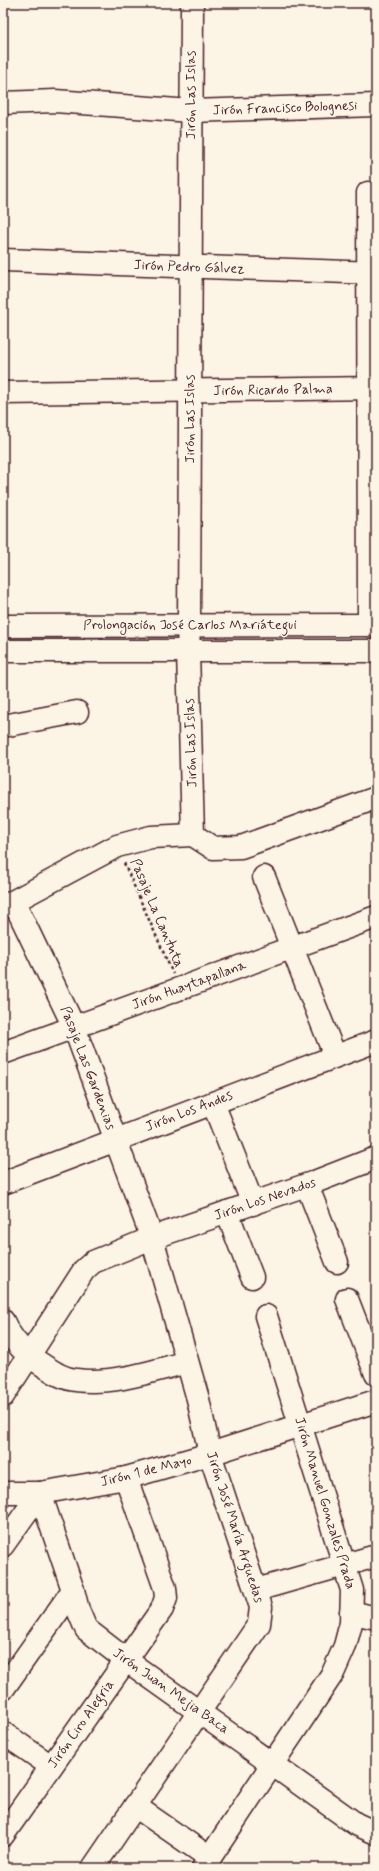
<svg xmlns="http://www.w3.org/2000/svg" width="379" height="1871" font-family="Mynerve,sans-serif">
<rect width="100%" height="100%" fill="#fcf5e5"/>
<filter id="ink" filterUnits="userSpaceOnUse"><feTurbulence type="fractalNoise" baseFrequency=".025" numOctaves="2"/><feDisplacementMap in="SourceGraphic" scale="8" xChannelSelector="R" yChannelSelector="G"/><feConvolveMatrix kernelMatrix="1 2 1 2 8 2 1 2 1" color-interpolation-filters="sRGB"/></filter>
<g filter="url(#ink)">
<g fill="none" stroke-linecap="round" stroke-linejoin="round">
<defs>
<g id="minor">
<polyline points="192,3 189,625 188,651 193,835"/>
<polyline points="3,103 55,101 191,111 376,105"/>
<polyline points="368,193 369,625"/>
<polyline points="3,260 376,273"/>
<polyline points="3,393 376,388"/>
<polyline points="3,626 376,625"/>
<polyline points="3,651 376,651"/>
<polyline points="3,726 77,712"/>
<polyline points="193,835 213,848 241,847 376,798"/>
<polyline points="264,877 335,1056"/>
<polyline points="14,902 74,1027 152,1238 198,1399 210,1454 261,1607 259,1624 93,1868"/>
<polyline points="3,907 117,846 151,837 193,835"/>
<polyline points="3,1053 376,917"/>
<polyline points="213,1103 253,1204"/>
<polyline points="3,1183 376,1041"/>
<polyline points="307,1185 337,1262"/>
<polyline points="227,1212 252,1277"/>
<polyline points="347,1299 376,1374"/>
<path d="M3,1321c8,18 20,32 38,43 11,7 22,15 35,16 36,5 77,-9 111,-18"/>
<polyline points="3,1396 84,1270 93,1262 152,1238 312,1183 376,1158"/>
<polyline points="3,1493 40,1493 126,1478 210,1454 376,1401"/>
<polyline points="40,1493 73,1590 78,1610 86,1629 126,1660 356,1824 376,1833"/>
<polyline points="3,1545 40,1493"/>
<polyline points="256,1590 376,1556"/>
<polyline points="351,1612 376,1618"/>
<polyline points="3,1689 73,1590"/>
<polyline points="3,1733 51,1766"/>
<polyline points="135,1806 210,1858"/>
<polyline points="3,1835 162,1609 166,1598 165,1588 126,1478"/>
<polyline points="203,1868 333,1673 345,1646 351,1623 352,1590 266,1316"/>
</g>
</defs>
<!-- minor casing -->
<use href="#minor" stroke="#4a1f2b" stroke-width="25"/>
<!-- path -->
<polyline stroke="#4a1f2b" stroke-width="2.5" stroke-dasharray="3 3" stroke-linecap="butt" points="124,863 173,974"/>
<!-- minor -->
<use href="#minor" stroke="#fcf5e5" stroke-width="22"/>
</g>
</g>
<g text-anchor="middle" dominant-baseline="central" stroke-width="3" stroke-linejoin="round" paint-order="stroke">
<!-- street labels -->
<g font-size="14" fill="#4a1f2b" stroke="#fcf5e5">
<text transform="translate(191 95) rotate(-90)">Jirón Las Islas</text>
<text transform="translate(285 108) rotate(-2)">Jirón Francisco Bolognesi</text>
<text transform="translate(189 267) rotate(2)">Jirón Pedro Gálvez</text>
<text transform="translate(273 390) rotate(-1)">Jirón Ricardo Palma</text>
<text transform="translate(190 419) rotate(-90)">Jirón Las Islas</text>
<text x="190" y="625">Prolongación José Carlos Mariátegui</text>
<text transform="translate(191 743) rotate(-92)">Jirón Las Islas</text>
<text transform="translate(157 913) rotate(67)">Pasaje La Cantuta</text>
<text transform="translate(189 985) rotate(-20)">Jirón Huaytapallana</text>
<text transform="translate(88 1068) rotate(69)">Pasaje Las Gardenias</text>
<text transform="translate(189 1111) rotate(-21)">Jirón Los Andes</text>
<text transform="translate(265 1199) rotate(-19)">Jirón Los Nevados</text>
<text transform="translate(146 1471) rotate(-14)">Jirón 1 de Mayo</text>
<text transform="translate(325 1503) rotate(73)">Jirón Manuel Gonzales Prada</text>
<text transform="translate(235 1527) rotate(72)">Jirón José María Arguedas</text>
<text transform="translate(171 1691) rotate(35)">Jirón Juan Mejia Baca</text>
<text transform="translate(81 1724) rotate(-55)">Jirón Ciro Alegria</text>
</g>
</g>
<!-- margin -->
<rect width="379" height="1871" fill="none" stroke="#fcf5e5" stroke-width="16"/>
<rect x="8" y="8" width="363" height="1855" fill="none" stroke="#4a1f2b" stroke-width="1.5" filter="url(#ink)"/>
</svg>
